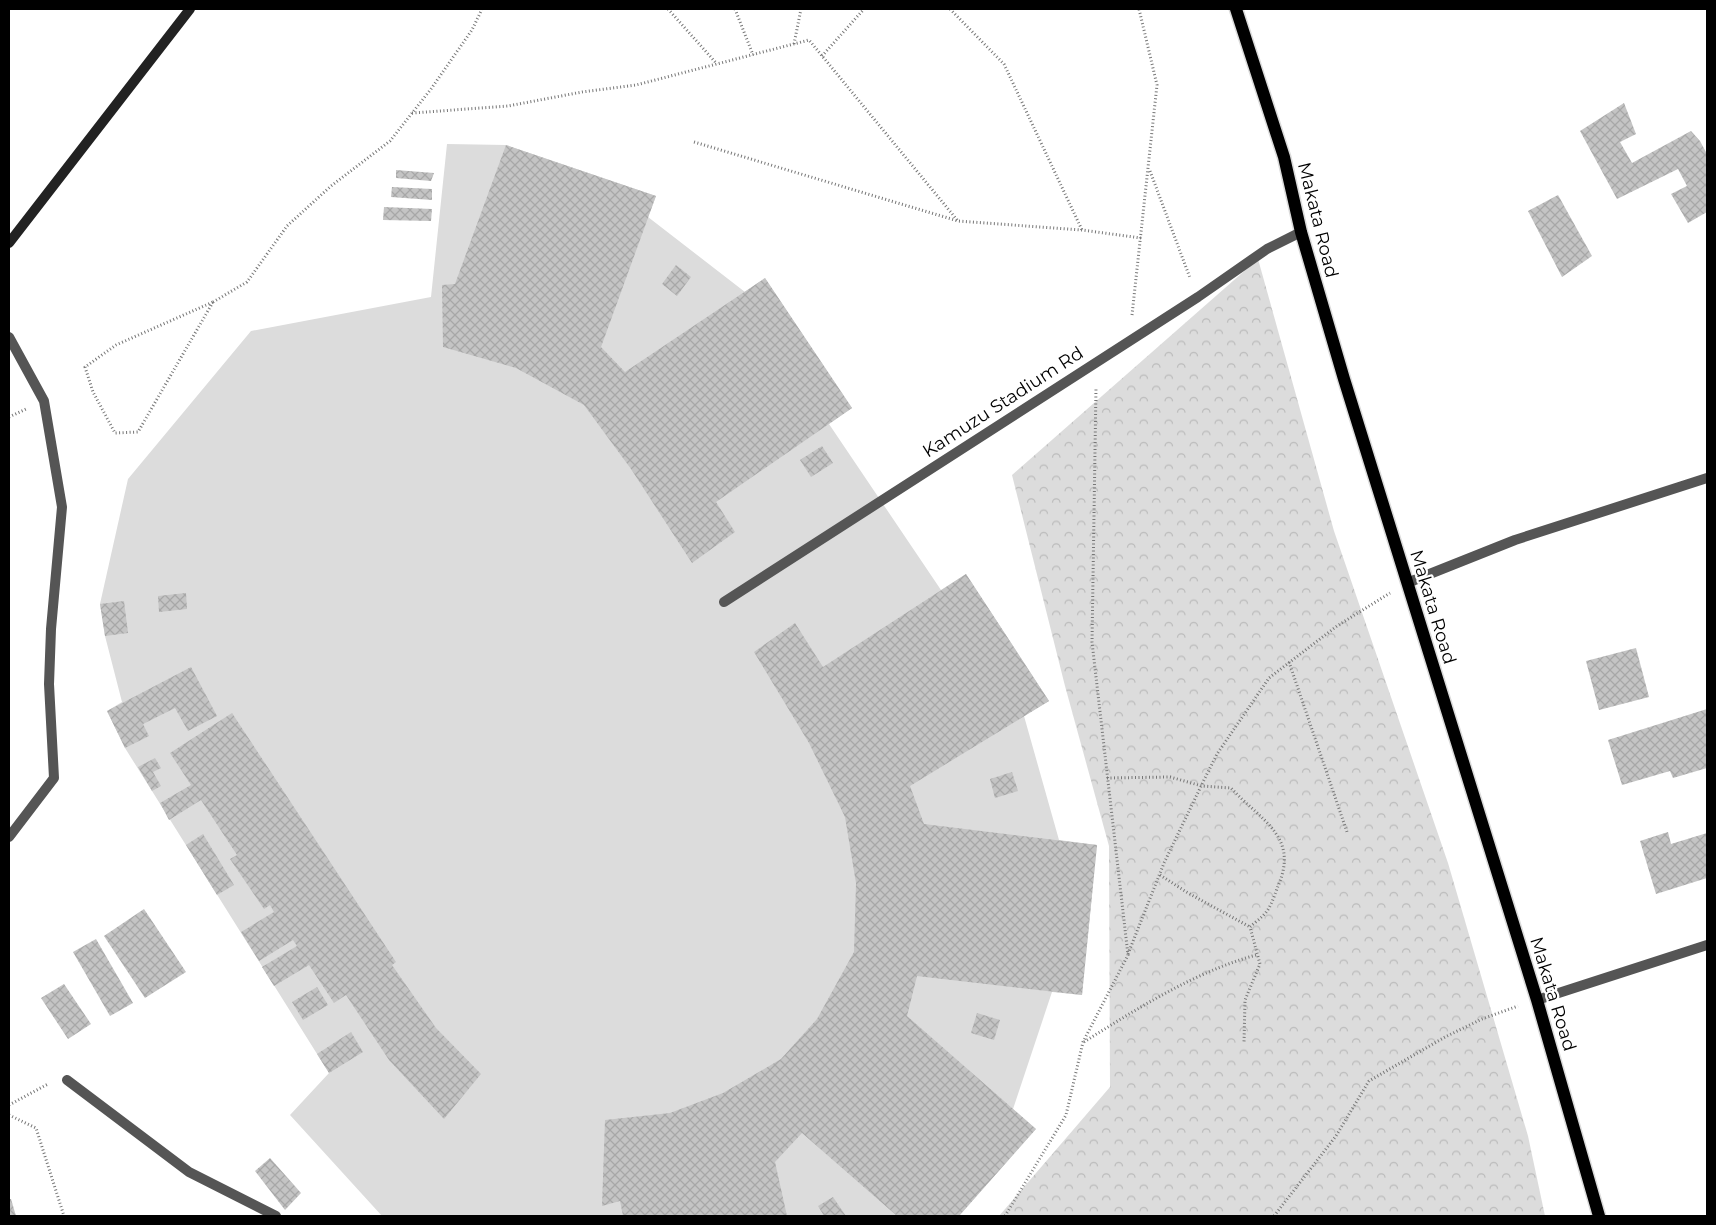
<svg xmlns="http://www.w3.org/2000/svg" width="1716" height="1225" font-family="Montserrat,sans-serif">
<defs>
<pattern id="forest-crowns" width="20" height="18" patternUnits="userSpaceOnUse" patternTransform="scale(1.25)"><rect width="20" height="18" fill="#dcdcdc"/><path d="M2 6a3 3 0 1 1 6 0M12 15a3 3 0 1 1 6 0" fill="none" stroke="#bbb"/></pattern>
<pattern id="building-cross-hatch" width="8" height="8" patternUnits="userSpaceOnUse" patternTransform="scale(1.25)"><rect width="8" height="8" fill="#c4c4c4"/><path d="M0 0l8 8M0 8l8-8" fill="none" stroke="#a7a7a7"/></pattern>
</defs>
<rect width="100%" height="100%" fill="#fff"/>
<!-- forest -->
<polygon fill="url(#forest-crowns)" points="1258,259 1334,531 1448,863 1528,1136 1545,1216 999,1216 1110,1087 1109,846 1065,686 1012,475"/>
<!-- pitch -->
<polygon fill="#dcdcdc" points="447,144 506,145 656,196 648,217 745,292 765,278 852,408 829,424 941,590 966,574 1049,701 1024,716 1059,840 1097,845 1082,995 1052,992 1013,1109 1036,1129 959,1216 382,1216 290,1115 329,1073 152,791 125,748 107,711 122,702 105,636 100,604 128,479 251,331 431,297"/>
<!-- building -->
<g fill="url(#building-cross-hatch)">
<polygon points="1624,103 1636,134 1620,142 1632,163 1691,131 1700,141 1707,154 1707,212 1688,223 1671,194 1687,186 1678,169 1617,199 1580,131"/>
<polygon points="506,145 656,196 601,347 625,372 765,278 852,408 716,502 735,532 692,563 631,469 584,405 516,368 443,347 442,285 455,284"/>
<polygon points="396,170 434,173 431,181 396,178"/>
<polygon points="392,187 432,189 432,200 391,197"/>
<polygon points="1558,195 1592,256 1562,277 1528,211"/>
<polygon points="384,207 432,209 431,221 383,220"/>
<polygon points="676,265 691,277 677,296 662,284"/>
<polygon points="822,446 833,463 811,477 800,460"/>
<polygon points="966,574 1049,701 910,786 924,824 1097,845 1082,995 917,976 907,1016 1036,1129 959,1216 897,1216 802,1133 775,1162 787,1216 623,1216 620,1201 602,1206 605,1120 670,1113 723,1093 781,1059 817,1019 854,952 856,883 845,817 809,743 754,652 795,623 823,667"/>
<polygon points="186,593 187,609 159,612 158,596"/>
<polygon points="124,601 128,633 105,636 100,604"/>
<polygon points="1636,648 1649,697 1599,710 1586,661"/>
<polygon points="191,667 217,716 188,731 175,708 143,724 149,736 125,748 107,711"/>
<polygon points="1707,709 1707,768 1673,778 1670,771 1622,785 1608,740"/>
<polygon points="232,713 396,962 392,965 436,1028 481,1074 444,1119 389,1060 346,995 334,1003 309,965 274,986 262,967 297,946 293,940 259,961 241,932 274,912 270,905 264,909 230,859 237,855 201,800 169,820 160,803 191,785 170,753"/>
<polygon points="155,758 161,768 153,772 161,786 152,791 138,767"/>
<polygon points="1012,772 1018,791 995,798 990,779"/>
<polygon points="1668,832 1671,844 1707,833 1707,878 1656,894 1640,841"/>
<polygon points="203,834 234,885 217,895 186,845"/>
<polygon points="144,909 186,972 145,998 104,936"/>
<polygon points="96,939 133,1003 110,1016 73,952"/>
<polygon points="64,984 91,1024 68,1039 41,998"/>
<polygon points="317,987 328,1005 303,1020 292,1002"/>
<polygon points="977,1013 1000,1020 994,1040 971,1033"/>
<polygon points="351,1032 363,1052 329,1073 317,1054"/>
<polygon points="270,1158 301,1193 285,1210 255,1171"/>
<polygon points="833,1197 846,1216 824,1216 818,1206"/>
<polygon points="9,1199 11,1199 16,1216 9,1216"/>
</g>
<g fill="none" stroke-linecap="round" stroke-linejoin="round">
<defs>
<polyline id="primary" points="1236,9 1284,157 1301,232 1344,379 1537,1000 1599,1216"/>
</defs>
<!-- primary casing -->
<use href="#primary" stroke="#dbdbdb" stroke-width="15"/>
<!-- path -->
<g stroke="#777" stroke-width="3" stroke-dasharray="1 2.5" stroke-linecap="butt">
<polyline points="668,9 717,64"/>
<polyline points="735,9 753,55"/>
<polyline points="950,9 1004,64 1082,230"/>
<polyline points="794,44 801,9"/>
<polyline points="822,56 864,9"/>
<polyline points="412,113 508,106 582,92 636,85 809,40 958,221"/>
<polyline points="694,142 958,221 1082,230 1141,238"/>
<polyline points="1150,171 1190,278"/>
<polyline points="213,302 247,282 287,226 331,186 390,141 431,89 472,30 482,9"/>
<polygon points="213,302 138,432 115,433 93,392 85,367 116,345"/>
<polyline points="1132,315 1157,85 1139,9"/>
<polyline points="9,417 26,409"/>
<polyline points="1289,662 1347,832"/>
<path d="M1107,778l63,-1 32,9 29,2c29,32 69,48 47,98 -3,8 -6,18 -11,25 -4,6 -12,11 -17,16l10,37 -15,36 -1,43"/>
<polyline points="1160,875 1188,893 1250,927"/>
<polyline points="1128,954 1164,863 1205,778 1217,754 1269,678 1337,626 1390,593"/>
<path d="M1084,1042c54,-34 111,-70 172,-87"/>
<polyline points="9,1105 48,1084"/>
<polyline points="9,1115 36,1128 64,1216"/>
<polyline points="1005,1216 1066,1115 1083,1042 1128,955 1092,642 1096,387"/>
<polyline points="1274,1216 1336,1136 1369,1081 1445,1037 1482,1019 1518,1006"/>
</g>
<!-- service -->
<g stroke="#555" stroke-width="10">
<polyline points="724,602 1198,297 1267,249 1301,232"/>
<polyline points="67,1080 189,1172 276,1216"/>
</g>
<!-- minor -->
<g stroke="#555" stroke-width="10">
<polyline points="9,337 44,401 62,507 51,629 49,684 54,778 9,837"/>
<polyline points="1407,583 1515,540 1707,478"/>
<polyline points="1537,1000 1707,945"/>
</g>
<!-- secondary -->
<polyline stroke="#222" stroke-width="10" points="9,243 190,9"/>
<!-- primary -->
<use href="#primary" stroke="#000" stroke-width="12"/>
</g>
<g text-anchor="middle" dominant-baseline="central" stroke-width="4.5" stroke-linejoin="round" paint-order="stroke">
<!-- street labels -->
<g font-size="18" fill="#000" stroke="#fff">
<text transform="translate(1318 220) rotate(76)">Makata Road</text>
<text transform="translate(1003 402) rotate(-33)">Kamuzu Stadium Rd</text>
<text transform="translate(1433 607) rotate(73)">Makata Road</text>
<text transform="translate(1553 994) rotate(73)">Makata Road</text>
</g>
</g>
<!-- border -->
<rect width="1716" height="1225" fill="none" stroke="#000000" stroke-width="20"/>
</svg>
